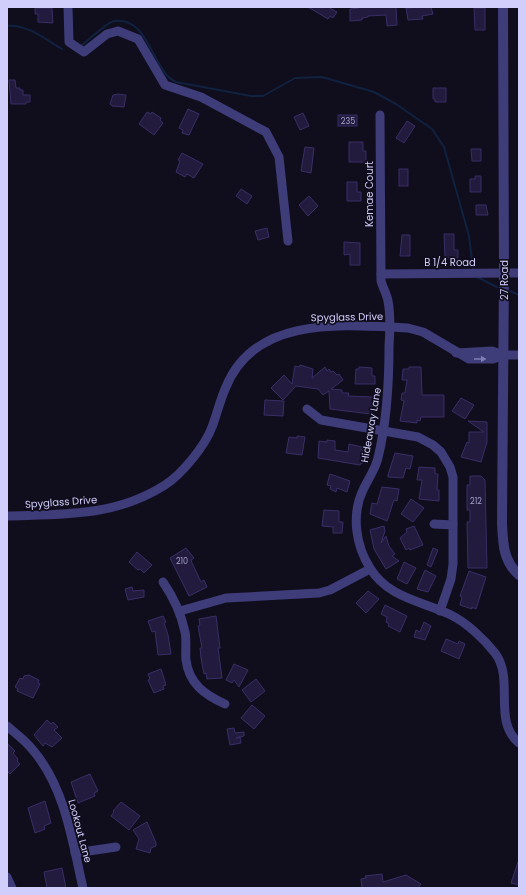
<svg xmlns="http://www.w3.org/2000/svg" width="526" height="895" font-family="Poppins,sans-serif">
<rect width="100%" height="100%" fill="#100d1d"/>
<g fill="none" stroke-linecap="round" stroke-linejoin="round">
<!-- stream -->
<g stroke="#10223f" stroke-width="2">
<path d="M7,26c20,-2 38,13 55,23"/>
<path d="M82,45c6,-5 26,-23 32,-24 36,-5 38,51 62,61l75,14h12l32,-18 27,-1 52,15 22,12 36,25 12,18 25,89 4,32"/>
<polyline points="477,277 497,287"/>
<polyline points="510,291 519,295"/>
</g>
</g>
<!-- building -->
<g fill="#221b3d" stroke="#392f67">
<polygon points="308,7 328,7 337,12 333,18 330,16 328,19"/>
<polygon points="359,7 396,7 397,25 387,26 386,15 368,16 368,17 362,18 362,20 350,21 350,9 359,8"/>
<polygon points="431,7 433,14 422,16 423,19 408,20 406,8"/>
<polygon points="35,8 52,8 53,23 38,22 38,14 35,14"/>
<polygon points="474,8 485,8 485,30 475,30"/>
<polygon points="9,80 15,80 16,88 20,88 20,90 23,90 23,95 30,95 30,102 26,102 26,104 11,104"/>
<polygon points="433,88 446,88 446,102 435,102 435,99 433,99"/>
<polygon points="118,94 126,95 124,107 112,106 110,104 113,95"/>
<polygon points="188,109 199,114 189,135 182,133 183,130 179,128"/>
<polygon points="147,112 151,114 152,112 161,118 160,120 163,123 154,135 139,124"/>
<polygon points="303,113 309,126 300,130 294,117"/>
<rect x="338" y="115" width="19" height="11"/>
<polygon points="407,121 415,126 404,143 396,138"/>
<polygon points="349,142 363,142 363,151 366,151 366,162 349,162"/>
<polygon points="305,147 314,148 311,173 301,171"/>
<polygon points="471,149 481,149 481,161 472,161"/>
<polygon points="182,153 203,164 194,178 187,174 185,177 176,172 180,161 178,160"/>
<rect x="399" y="169" width="9" height="17"/>
<polygon points="475,176 481,176 481,192 470,192 470,179 475,179"/>
<polygon points="347,182 357,182 357,192 361,192 361,201 347,201"/>
<polygon points="241,189 252,196 247,204 236,196"/>
<polygon points="309,196 318,206 308,216 299,205"/>
<polygon points="476,205 486,205 488,215 476,215"/>
<polygon points="267,228 269,237 258,240 255,231"/>
<polygon points="444,234 454,234 454,250 458,250 458,258 445,258"/>
<polygon points="402,235 410,235 410,256 400,256"/>
<polygon points="344,242 360,243 360,265 350,265 350,254 344,255"/>
<polygon points="300,365 313,369 312,378 325,367 327,371 329,369 331,372 333,371 337,375 339,374 343,380 331,389 342,390 342,393 349,393 348,396 373,397 371,414 330,409 329,391 323,395 318,389 296,386 283,400 271,388 284,375 292,384 295,366 299,367"/>
<polygon points="359,367 372,368 372,376 375,376 375,384 355,384 356,369 359,369"/>
<polygon points="409,367 421,367 422,395 444,395 444,417 421,417 420,421 417,420 417,423 400,421 404,401 401,400 402,393 405,393 407,380 402,380 403,369 409,369"/>
<polygon points="461,398 474,405 465,419 452,411"/>
<polygon points="265,400 284,401 283,416 264,415"/>
<polygon points="468,421 487,422 487,442 481,462 461,457 467,442 469,443 469,432 484,432"/>
<polygon points="297,436 305,437 302,455 286,453 289,437 297,438"/>
<polygon points="327,440 335,441 335,450 348,452 349,444 362,447 361,449 366,454 363,463 361,463 360,465 318,458 319,441 327,442"/>
<polygon points="395,453 413,456 410,469 406,468 403,478 388,477 388,475"/>
<polygon points="419,467 435,468 435,474 438,474 437,490 439,490 439,501 419,499 422,480 417,480"/>
<polygon points="330,474 350,481 347,492 337,488 336,492 330,489 331,486 327,485"/>
<polygon points="470,476 481,476 485,480 487,568 468,568 467,522 470,522 470,510 467,510 467,485 470,485"/>
<polygon points="382,487 399,489 397,501 394,500 387,521 370,514 372,503 377,504"/>
<polygon points="411,499 424,508 413,522 401,514"/>
<polygon points="324,510 339,511 339,522 343,522 342,533 333,533 333,527 322,526"/>
<polygon points="384,526 385,531 381,543 386,536 389,546 395,554 392,556 399,561 386,569 374,549 370,530"/>
<polygon points="414,526 423,545 410,550 409,548 406,550 400,538 407,532 406,529"/>
<polygon points="186,548 194,558 191,560 192,563 201,582 204,580 207,587 189,596 170,558"/>
<polygon points="433,548 438,550 431,567 427,565"/>
<polygon points="137,552 152,565 144,573 140,569 138,570 129,562"/>
<polygon points="404,562 416,568 407,584 397,579"/>
<polygon points="425,570 436,576 428,592 417,589"/>
<polygon points="469,571 486,577 476,609 472,607 472,609 460,605 462,597 460,596"/>
<polygon points="132,587 133,591 144,590 144,597 128,600 125,589"/>
<polygon points="368,591 379,599 366,613 356,603"/>
<polygon points="385,605 407,616 400,632 388,626 389,624 386,622 387,617 381,614"/>
<polygon points="163,616 166,622 164,623 168,635 171,654 158,655 155,631 152,632 148,621"/>
<polygon points="216,616 220,648 218,648 222,678 207,679 206,673 204,674 201,658 200,648 202,648 198,626 200,625 199,619"/>
<polygon points="424,622 431,626 425,640 414,637 416,630 420,632"/>
<polygon points="446,639 458,644 459,641 465,644 459,659 441,651"/>
<polygon points="234,664 248,670 239,687 234,680 232,683 226,680"/>
<polygon points="161,669 166,685 163,686 164,689 154,693 148,680 150,679 148,674"/>
<polygon points="29,675 39,680 38,683 40,684 33,698 17,691 18,689 15,687 20,678 23,679 24,676"/>
<polygon points="256,679 265,691 251,702 242,690"/>
<polygon points="252,705 265,716 254,729 241,718"/>
<polygon points="47,720 51,724 53,722 58,727 54,730 62,738 52,747 45,743 43,746 34,735"/>
<polygon points="234,728 235,733 244,732 244,736 236,738 240,737 241,743 230,745 227,729"/>
<polygon points="7,743 15,751 13,753 18,759 17,761 20,764 10,774 7,771"/>
<polygon points="90,774 98,791 94,793 95,796 78,803 71,782"/>
<polygon points="45,801 51,823 44,826 45,829 35,833 28,808"/>
<polygon points="121,802 140,816 129,830 111,816 114,812 113,811"/>
<polygon points="147,822 156,843 156,846 151,848 150,853 136,849 139,839 133,830"/>
<polygon points="518,862 519,862 519,885 511,883"/>
<polygon points="62,868 66,888 47,888 44,872"/>
<polygon points="382,874 383,882 406,875 421,884 418,888 362,888 361,879 366,878 365,876"/>
</g>
<g fill="none" stroke-linecap="round" stroke-linejoin="round">
<!-- minor -->
<g stroke="#3e3c79" stroke-width="9">
<polyline points="68,7 69,42 84,52 107,34 118,31 138,39 165,85 201,97 266,132 279,157 288,241"/>
<path d="M380,115l1,166c2,7 6,14 7,20 3,15 2,31 1,46 0,37 -2,74 -11,111 -3,12 -10,21 -15,32 -12,25 -7,56 7,78 18,30 52,33 81,47 16,8 33,24 44,38 20,26 -3,68 24,90"/>
<polyline points="381,274 519,273"/>
<polyline points="456,353 492,351 504,355"/>
<polyline points="307,409 321,420 418,437 433,445 441,452 450,467 453,477 453,564 451,579 440,611"/>
<path d="M7,516c56,-2 108,1 158,-31 17,-11 40,-39 47,-58 5,-13 8,-27 14,-40 29,-72 119,-62 182,-59l15,4 46,27h24l11,-4h15"/>
<polyline points="434,524 453,525"/>
<path d="M163,582c11,16 18,31 22,50 2,9 0,19 1,28 3,24 19,35 39,44"/>
<polyline points="180,611 226,598 319,593 330,590 370,569"/>
<path d="M7,726c8,7 18,14 25,23 33,38 40,91 51,139"/>
<polyline points="75,853 116,847"/>
<polyline points="7,877 12,888"/>
</g>
<!-- tertiary -->
<path stroke="#3e3c79" stroke-width="10" d="M503,7l1,266 -2,250c1,20 1,38 17,52"/>
</g>
<!-- one-way arrows -->
<defs><path id="oneway-solid" d="M-6-.8H1V-3.2L6.5 0L1 3.2V.8H-6Z"/></defs>
<use fill="#817eb4" href="#oneway-solid" transform="translate(480 359)"/>
<g text-anchor="middle" dominant-baseline="central" stroke-width="3.5" stroke-linejoin="round" paint-order="stroke">
<!-- number labels -->
<g font-size="8" fill="#a6a1cc">
<text x="348" y="121">235</text>
<text x="476" y="501">212</text>
<text x="182" y="561">210</text>
</g>
<!-- street labels -->
<g font-size="10" fill="#d2cefb" stroke="#100d1d">
<text transform="translate(369 194) rotate(-90)">Kemae Court</text>
<text x="450" y="262">B 1/4 Road</text>
<text transform="translate(504 280) rotate(-90)">27 Road</text>
<text transform="translate(347 317) rotate(-1)">Spyglass Drive</text>
<text transform="translate(371 425) rotate(-80)">Hideaway Lane</text>
<text transform="translate(61 502) rotate(-4)">Spyglass Drive</text>
<text transform="translate(80 831) rotate(75)">Lookout Lane</text>
</g>
</g>
<!-- border -->
<rect width="526" height="895" fill="none" stroke="#d2cefb" stroke-width="16"/>
</svg>
